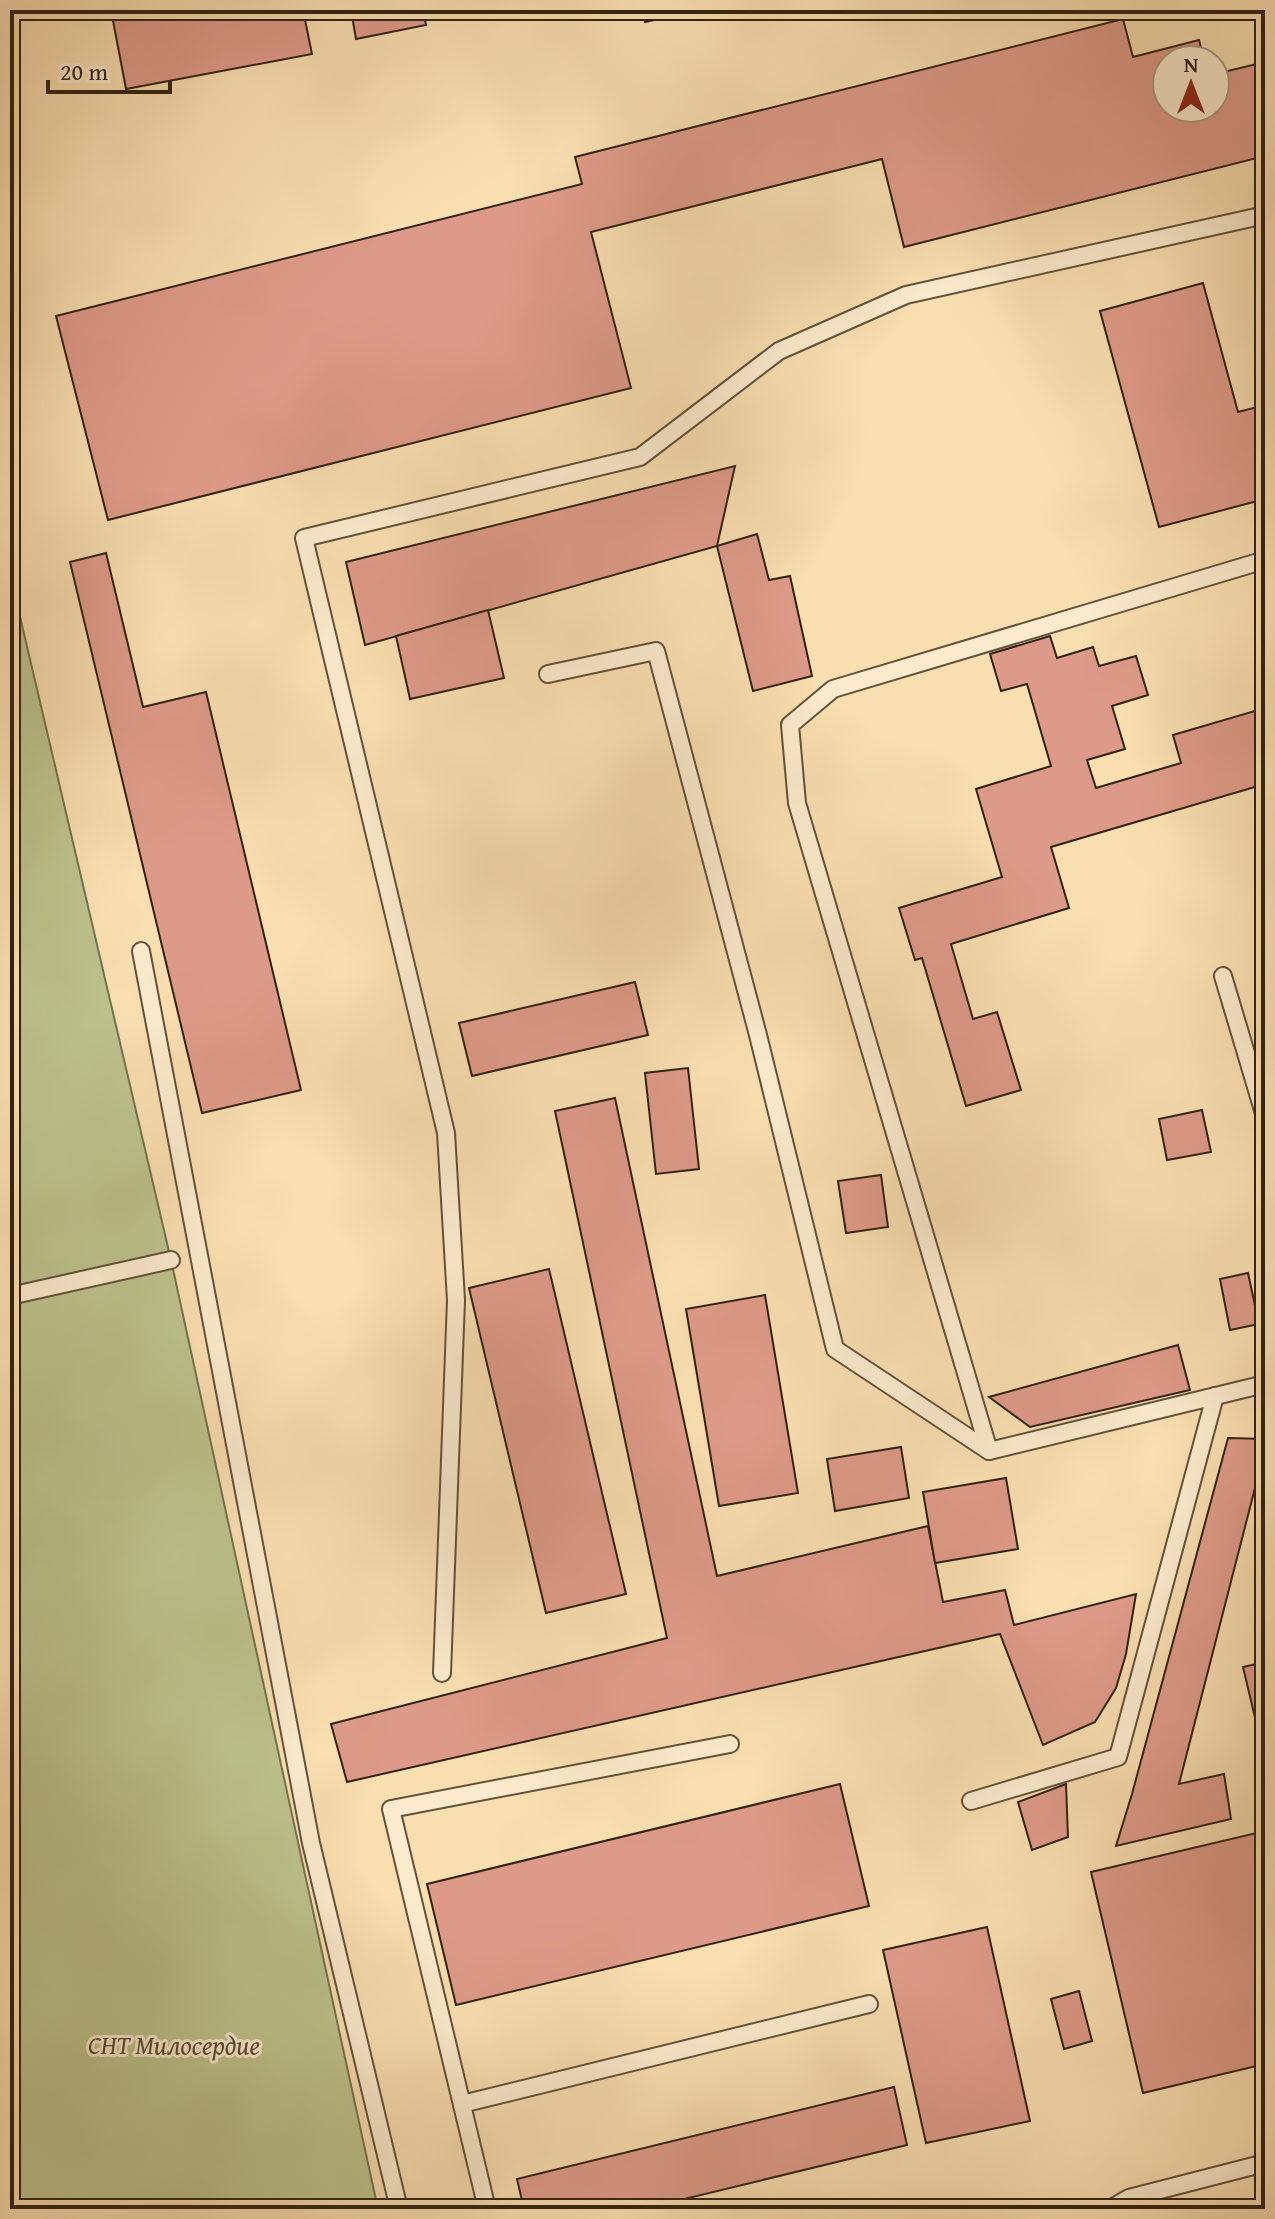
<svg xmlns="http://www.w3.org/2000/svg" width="1275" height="2219" font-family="'Gentium Book Plus',serif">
<rect width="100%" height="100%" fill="#f9deb0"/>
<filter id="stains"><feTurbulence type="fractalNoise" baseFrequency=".0025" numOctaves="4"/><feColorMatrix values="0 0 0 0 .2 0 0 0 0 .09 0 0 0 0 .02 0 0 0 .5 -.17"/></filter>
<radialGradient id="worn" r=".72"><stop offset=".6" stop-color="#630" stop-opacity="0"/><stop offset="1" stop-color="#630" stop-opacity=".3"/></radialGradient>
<!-- green -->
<polygon fill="#bcc28c" stroke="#76724f" stroke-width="2" points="10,574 171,1260 378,2209 10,2209"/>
<!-- building -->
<g fill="#de9a88" stroke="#312312" stroke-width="2">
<polygon points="111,10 303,10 312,54 126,89"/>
<polygon points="351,10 423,10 426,25 356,39"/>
<polygon points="643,10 699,10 645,22"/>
<polygon points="1123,19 1133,57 1199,40 1204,60 1167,60 1167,108 1215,108 1215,74 1265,62 1265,156 904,247 882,159 591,232 631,388 108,520 56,316 582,184 575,157"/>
<polygon points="1203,283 1238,412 1265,405 1265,499 1159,527 1100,311"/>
<polygon points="735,466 717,546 365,645 346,562"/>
<polygon points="757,534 769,580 790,576 812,676 753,691 717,546"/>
<polygon points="106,553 143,707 206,692 301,1090 202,1113 70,562"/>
<polygon points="488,610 504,678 410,699 396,636"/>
<polygon points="1050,636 1057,658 1093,647 1099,666 1136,656 1148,695 1112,706 1125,749 1087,760 1096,788 1181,763 1173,735 1265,708 1265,784 1051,847 1069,908 951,944 973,1019 997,1012 1021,1090 966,1106 922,958 915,960 899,908 1002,877 976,789 1051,766 1027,684 1001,691 990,654"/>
<polygon points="635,982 648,1035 472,1076 459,1023"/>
<polygon points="688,1068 699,1169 656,1174 645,1073"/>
<polygon points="615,1098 717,1576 928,1526 943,1602 1005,1590 1014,1625 1136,1594 1126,1654 1116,1688 1095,1722 1043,1745 1000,1634 347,1782 331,1724 667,1638 555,1111"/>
<polygon points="1202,1110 1211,1152 1167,1160 1159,1119"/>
<polygon points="881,1175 888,1227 846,1233 838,1181"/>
<polygon points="549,1269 626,1594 546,1613 469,1288"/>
<polygon points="1248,1273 1259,1324 1230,1330 1220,1279"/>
<polygon points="765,1295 798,1493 719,1506 686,1309"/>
<polygon points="1178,1345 1190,1390 1030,1427 989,1397"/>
<polygon points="1228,1438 1265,1439 1265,1449 1179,1784 1224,1774 1231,1819 1116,1846 1132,1794"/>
<polygon points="901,1447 909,1498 835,1511 827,1459"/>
<polygon points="1006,1478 1018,1549 935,1563 923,1492"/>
<polygon points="1265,1662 1265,1760 1243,1667"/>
<polygon points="840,1784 869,1906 456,2005 427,1884"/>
<polygon points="1066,1784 1068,1837 1032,1850 1018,1802"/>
<polygon points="1265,1831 1265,2064 1143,2093 1091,1872"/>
<polygon points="987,1927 1030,2121 926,2143 883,1950"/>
<polygon points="1079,1991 1092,2041 1064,2049 1051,1999"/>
<polygon points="894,2087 907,2145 643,2209 524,2209 517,2179"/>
</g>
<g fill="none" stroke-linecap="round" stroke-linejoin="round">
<defs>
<g id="lane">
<polyline points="548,674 656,651 758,1035 835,1349 989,1451 1265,1384"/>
<polyline points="141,951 311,1843 399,2209"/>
<polyline points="1223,976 1265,1117"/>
<polyline points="10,1296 171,1260"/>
<polyline points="989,1451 797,803 790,725 833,689 1265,560"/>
<polyline points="442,1673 456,1300 446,1133 304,538 640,457 779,351 906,295 1265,215"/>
<polyline points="971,1801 1118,1757 1215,1396"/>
<polyline points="462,2104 869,2004"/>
<polyline points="487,2209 391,1809 730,1744"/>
<polyline points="1110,2209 1129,2198 1265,2163"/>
</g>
</defs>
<!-- lane casing -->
<use href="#lane" stroke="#63523a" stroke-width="20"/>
<!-- lane -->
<use href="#lane" stroke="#fbeacc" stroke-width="16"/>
</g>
<g text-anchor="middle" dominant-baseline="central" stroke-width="6" stroke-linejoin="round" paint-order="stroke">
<!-- park labels -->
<g font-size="26" font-style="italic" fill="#544b30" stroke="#fbeacc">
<text x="174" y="2044">СНТ Милосердие</text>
</g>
</g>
<!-- margin -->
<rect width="1275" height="2219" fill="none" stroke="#f9deb0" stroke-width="40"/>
<rect x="12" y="12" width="1251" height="2195" fill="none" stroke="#312312" stroke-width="4"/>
<rect x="20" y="20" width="1235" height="2179" fill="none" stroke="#312312" stroke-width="2"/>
<!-- north arrow -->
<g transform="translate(1191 84)"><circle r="38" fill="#fbeacc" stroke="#aa9a82" stroke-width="2"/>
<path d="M0-6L14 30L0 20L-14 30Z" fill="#8f2418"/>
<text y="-12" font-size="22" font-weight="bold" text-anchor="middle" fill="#312312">N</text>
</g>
<!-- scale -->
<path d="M48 80v12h122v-12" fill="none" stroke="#312312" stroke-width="4"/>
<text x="60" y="80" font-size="24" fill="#312312" stroke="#fbeacc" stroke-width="6" paint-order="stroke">20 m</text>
<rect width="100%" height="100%" filter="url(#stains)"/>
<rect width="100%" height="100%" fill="url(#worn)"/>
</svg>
